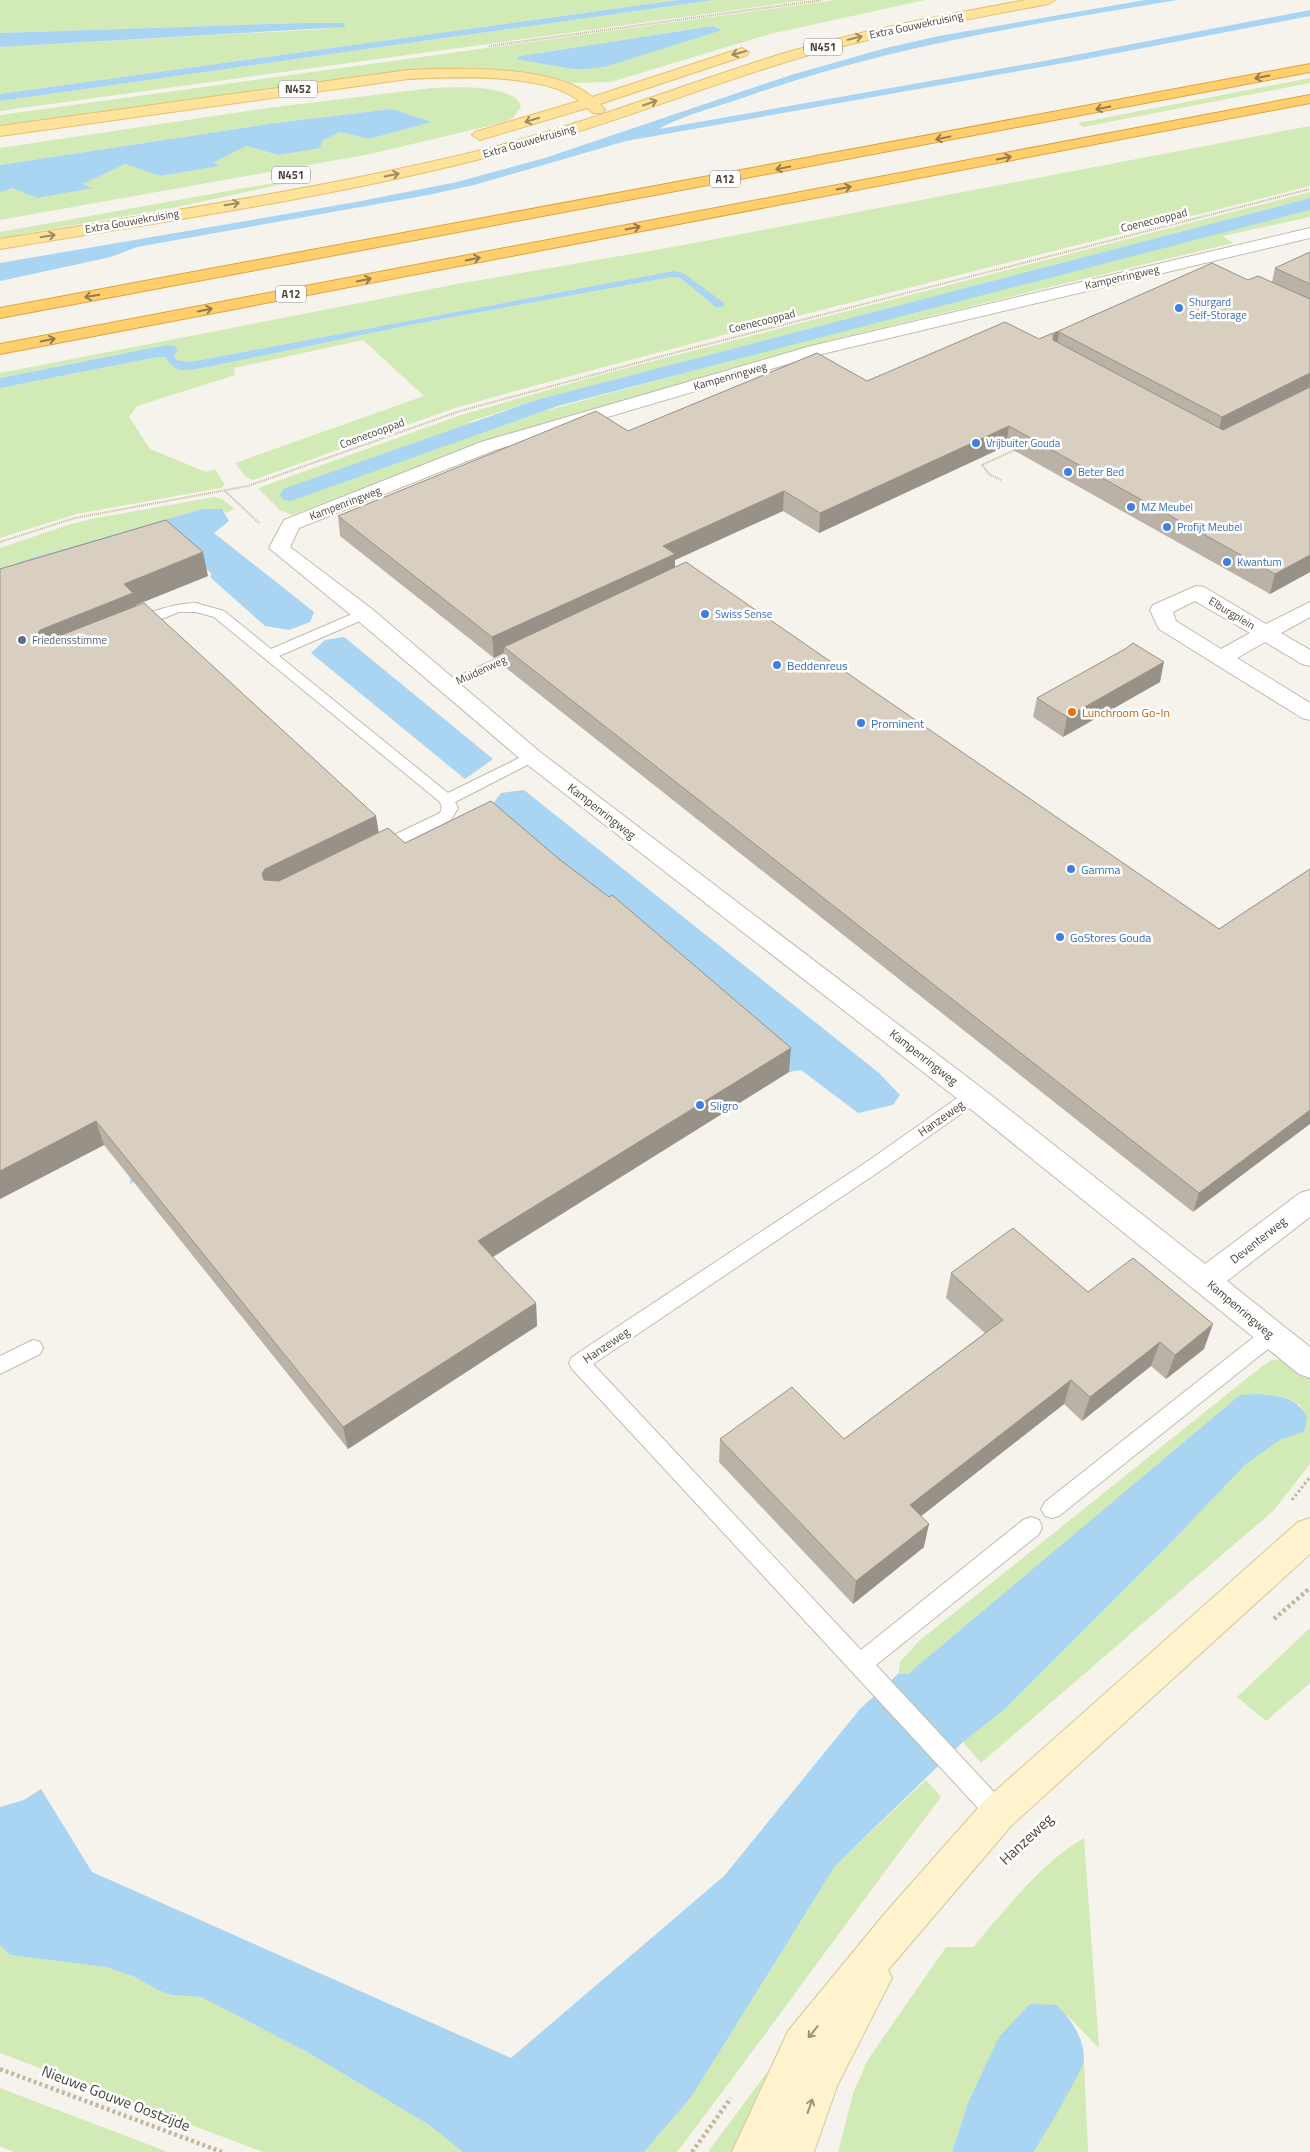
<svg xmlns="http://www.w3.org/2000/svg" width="1310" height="2152" font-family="'Titillium Web',sans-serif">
<rect width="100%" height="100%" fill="#f6f3ec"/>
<!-- green -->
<g fill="#d2eab5" fill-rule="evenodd">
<polygon points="0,0 678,0 0,94 0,47 324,29 344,26 301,23 0,33"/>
<polygon points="714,0 808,0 0,111 0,101"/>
<path d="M835,0h90l-155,34 -159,48 -37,1 -101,-13 -473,58v-13zM713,26l9,3 -117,38 -17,2h-15l-53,-13z"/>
<polygon points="1310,78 1310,83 1083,127 1078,123"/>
<path d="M432,88c20,-1 83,-5 89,19l-8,11 -8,4 -135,32 -370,66v-27l12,-5 25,10 53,-11 -7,-3 42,-20 35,12 59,-10 -6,-4 34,-16 31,9 44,-14 18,-9 29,7 63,-17 -40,-13 -8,1 -109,13 -275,42v-17l268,-40z"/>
<path d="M1310,126v60l-564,143 -220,59 -71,20 -202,72 -7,-3 -11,-14 189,-67 -61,-56 -129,28 1,7 -98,31 -8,11 21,32 56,23 9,-3 10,16 -5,3 -143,26 -77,24v-150l158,-31h7c11,17 19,14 38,11l207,-43 262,-48 8,1 26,23 -33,-30 -483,91 -14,-2 -2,-5 4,-4 -3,-5 -9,-1 -166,33v-5l457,-89 227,-39z"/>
<polygon points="290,180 292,182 177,207 0,238 0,232"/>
<polygon points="1310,192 1310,198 536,400 466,423 523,417 824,335 1310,210 1310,217 1223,236 1233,243 831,340 509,433 292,515 280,510 258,488 461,415 607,373"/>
<polygon points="215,497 224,500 234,509 226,513 222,509 202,509 25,560 0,570 0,548 65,526 91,519"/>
<polygon points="1284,1359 1310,1378 1310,1464 1274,1510 981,1763 963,1742 1005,1709 1162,1552 1246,1464 1280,1440 1304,1432 1300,1405 1285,1397 1261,1394 908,1674 898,1674 900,1662 919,1641 1261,1367 1272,1360"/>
<polygon points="1310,1628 1310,1683 1266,1721 1237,1697"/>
<path d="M926,1780l15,17c-90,118 -175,238 -264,355h-33l48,-56 143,-230z"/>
<path d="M1084,1838l15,210 -42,-43 -89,98 -16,49h-114l15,-58 14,-33 79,-114h27c30,-35 71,-87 111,-109z"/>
<polygon points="0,1945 10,1955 106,1967 135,1977 160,1991 172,1995 201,1997 307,2052 429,2125 463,2152 263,2152 0,2053"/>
<polygon points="777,2059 732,2152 708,2152"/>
<polygon points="1084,2061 1088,2152 1034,2152"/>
<polygon points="0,2088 168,2152 13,2152 0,2146"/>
</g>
<!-- water -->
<g fill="#a9d4f2">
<polygon points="678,0 714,0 0,101 0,94"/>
<path d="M1145,0h32c-145,24 -290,47 -429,96 -25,9 -68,20 -89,33l385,-68 266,-51v6l-229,44 -455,81 -152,44 -46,10 -291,52 -26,10 -111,24v-18l356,-61 101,-20 88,-24 246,-83 95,-27 53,-12z"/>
<polygon points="301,23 344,23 345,27 0,47 0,33"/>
<polygon points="713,26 722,30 605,67 588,69 573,69 516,59 520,56"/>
<polygon points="392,109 432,122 369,139 340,132 322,141 320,148 278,155 247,146 214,162 219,166 160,176 125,164 83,184 92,188 37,198 12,188 0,193 0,165 275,123"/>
<polygon points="1310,198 1310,210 558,406 291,501 284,500 280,495 283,489 536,400"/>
<path d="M673,271l10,2 41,30 -1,4h-7l-36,-29 -8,-1 -262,48 -207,43c-19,3 -27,6 -38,-11h-7l-158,31v-10l166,-33 9,1 3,5 -4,4 2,5 14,2z"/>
<polygon points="202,509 222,509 229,521 214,533 314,612 310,622 289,630 265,626 211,578 211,573 174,540 0,570 25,560"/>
<polygon points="344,637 493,759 465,779 311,653 325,640"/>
<polygon points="524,790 879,1073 900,1095 893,1105 858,1113 801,1070 789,1072 613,919 130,1184 136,1132 492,805 501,793"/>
<path d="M1261,1394c21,3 34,2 46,23l-3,15 -24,8 -34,24 -84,88 -157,157 -42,33 -128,124 -143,230 -48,56h-181l-34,-27 -122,-73 -106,-55 -29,-2 -12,-4 -25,-14 -29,-10 -96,-12 -10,-10v-138l24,-7 17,-11 51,83 419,186 213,-182 136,-167 38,-35h10l332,-279z"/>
<path d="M1030,2004l27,1c14,14 27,33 27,54 0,11 -42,79 -50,93h-82l16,-49 31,-66z"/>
</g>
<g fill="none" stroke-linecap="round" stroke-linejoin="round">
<defs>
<g id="lane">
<path d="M196,603l28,8 47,38 88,-38h10l2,3 -2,3 -90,39 169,137 79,-39h10l2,3 -2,3 -82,42 3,6 -7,12 -66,33h-12l-2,-4 2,-4 67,-32 2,-5 -2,-6 -226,-185 -18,-5h-17l-43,17 -7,-4c11,-13 50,-22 67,-22z"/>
<polygon points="527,645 534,649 532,652 453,689 448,690 441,686 443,683"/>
<polygon points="973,1089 979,1091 982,1096 979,1101 883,1169 593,1364 861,1650 1023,1520 1031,1517 1039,1520 1042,1527 1039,1534 876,1665 1006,1805 1010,1813 1006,1821 998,1825 990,1821 572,1369 569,1363 572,1357 871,1159 967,1091"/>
<polygon points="1271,1327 1278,1329 1281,1335 1278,1341 1059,1516 1052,1518 1045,1516 1041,1509 1045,1502 1264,1329"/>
<polygon points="33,1340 40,1342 43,1348 40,1354 0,1374 0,1356"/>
</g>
<g id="street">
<polygon points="1310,228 1310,238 822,354 495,450 299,528 290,547 372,609 540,752 983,1089 1205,1264 1300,1193 1310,1190 1310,1217 1227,1281 1310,1347 1310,1378 1299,1374 963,1103 524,762 356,619 269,548 284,520 481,442 811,346"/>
<path d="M1196,586l8,1 62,37 44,-22v15l-29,16 29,17v16l-8,-2 -37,-22 -28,16 73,45v17l-8,-2 -143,-89 -9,-19 3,-5zM1195,601l55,32 -29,16 -45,-28 -3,-9z"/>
</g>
<polygon id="secondary" points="1310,1518 1310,1554 1011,1826 888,1970 892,1978 837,2086 814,2152 732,2152 788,2031 886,1912 985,1800 1298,1522"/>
<g id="primary">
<path d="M1026,0h29l-7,4c-83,16 -167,30 -249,54 -100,30 -197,70 -299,96 -164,43 -333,67 -500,95v-10c164,-27 329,-51 490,-91 101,-26 198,-66 298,-96 78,-23 158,-37 238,-52z"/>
<path d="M742,48l7,4 -2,3 -147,49 5,6 -2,3h-10l-6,-5 -107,32 -8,-5 3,-3 104,-31c-33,-29 -129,-24 -171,-22l-408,57v-10l408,-56c47,-2 147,-6 184,27z"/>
</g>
<g id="highway">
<polygon points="1310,64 1310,72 0,318 0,308"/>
<polygon points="1310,95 1310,103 0,354 0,344"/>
</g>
</defs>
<!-- lane casing -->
<use href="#lane" stroke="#c2bbae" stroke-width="2"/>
<!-- street casing -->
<use href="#street" stroke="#c2bbae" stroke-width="2"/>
<!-- secondary casing -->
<use href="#secondary" stroke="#d6c79b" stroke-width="2"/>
<!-- primary casing -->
<use href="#primary" stroke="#e6c16a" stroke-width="2"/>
<!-- highway casing -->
<use href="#highway" stroke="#e0a43c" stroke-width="2"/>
<!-- path-far2 -->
<g stroke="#c4b79f" stroke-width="2" stroke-dasharray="1 1" stroke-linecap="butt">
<polyline points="489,46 822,0"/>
<polyline points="1001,480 989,474 982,465 1017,449"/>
<polyline points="225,491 259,523"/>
<polyline points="0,542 75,518 248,486 460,411 670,354 1310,189"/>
</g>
<!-- path-far1 -->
<polyline stroke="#c4b79f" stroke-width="3" stroke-dasharray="2.5 2.5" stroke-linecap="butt" points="1292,1500 1310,1477"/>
<!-- path -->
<g stroke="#c4b79f" stroke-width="4.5" stroke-dasharray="3 3" stroke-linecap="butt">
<polyline points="1274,1619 1310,1588"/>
<polyline points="0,2069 222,2152"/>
<polyline points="692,2152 731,2098"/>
</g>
<!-- lane -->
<use href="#lane" fill="#fff" fill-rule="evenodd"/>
<!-- street -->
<use href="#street" fill="#fff" fill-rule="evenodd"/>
<!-- secondary -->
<use href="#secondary" fill="#fff3cd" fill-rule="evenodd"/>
<!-- primary -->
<use href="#primary" fill="#ffe39c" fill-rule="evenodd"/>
<!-- highway -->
<use href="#highway" fill="#ffcf6e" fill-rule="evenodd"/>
</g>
<!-- wall -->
<g fill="#bab2a6">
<polygon points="1310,252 1310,572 1270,594 1006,446 819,533 783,511 675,560 675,567 1219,929 1310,869 1193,1212 505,667 504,653 494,658 340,536 338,516 628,431 867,381 1039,339 1053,338 1054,333 1248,280 1272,282 1275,268"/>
<polygon points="0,569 208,576 136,605 136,606 376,816 378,832 405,843 789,1072 493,1257 536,1303 537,1326 348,1449 104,1145 0,1199"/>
<polygon points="1160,682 1063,737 1033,717 1037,698"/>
<polygon points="951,1273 1088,1292 1204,1349 1166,1379 1151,1366 1082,1421 1064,1404 921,1516 924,1547 853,1604 719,1462 720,1439 844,1439 985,1333 946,1298"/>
</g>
<!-- shaded-wall -->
<g fill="#979187">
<polygon points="1059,332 1056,351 1051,352 1054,333"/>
<polygon points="1310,373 1310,392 1217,437 1222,417"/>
<polygon points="1009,426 1006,446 819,533 820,513"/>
<polygon points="784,491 783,511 675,560 675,574 504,647 504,653 494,658 492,637 663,546"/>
<polygon points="203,552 208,576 136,605 139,617 46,653 37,635 40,630 124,584"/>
<polygon points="1310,555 1310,572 1270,594 1275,574"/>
<polygon points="1164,662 1160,682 1063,737 1067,717"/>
<polygon points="376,816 380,840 270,893 262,874 265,869"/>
<polygon points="791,1048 789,1072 481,1264 478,1241"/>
<polygon points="1310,1110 1310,1124 1193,1212 1199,1193"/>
<polygon points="96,1121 104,1145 0,1199 0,1171"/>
<polygon points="536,1303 537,1326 348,1449 343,1427"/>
<polygon points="1213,1324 1204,1349 1166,1379 1175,1355"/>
<polygon points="1160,1342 1151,1366 1082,1421 1090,1397"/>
<polygon points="1071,1380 1064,1404 906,1528 910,1505"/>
<polygon points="929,1524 924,1547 853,1604 856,1581"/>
</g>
<!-- building -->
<g fill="#d8cfc1" stroke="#979187">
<polygon points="1310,252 1310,284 1275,268"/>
<polygon points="1212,263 1248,280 1258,276 1310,299 1310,373 1222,417 1059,332 1054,333"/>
<polygon points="1005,322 1039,339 1053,333 1053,340 1223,430 1310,387 1310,555 1275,574 1009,426 820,513 784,491 663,546 675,554 492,637 338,516 596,411 628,431 817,353 867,381"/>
<polygon points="166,520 203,552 124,584 133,593 40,630 37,635 40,639 51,639 144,603 376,816 265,869 262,874 264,880 279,881 388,828 405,843 491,801 559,859 609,897 612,895 791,1048 478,1241 536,1303 343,1427 96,1121 0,1171 0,569"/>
<polygon points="686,562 1219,929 1310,869 1310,1110 1199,1193 504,647"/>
<polygon points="1133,643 1164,662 1067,717 1037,698 1125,649"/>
<polygon points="1013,1228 1088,1292 1133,1258 1213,1324 1175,1355 1160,1342 1090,1397 1071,1380 910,1505 929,1524 856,1581 720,1439 792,1387 844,1439 1003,1320 951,1273"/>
</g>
<!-- one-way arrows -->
<defs><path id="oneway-shaft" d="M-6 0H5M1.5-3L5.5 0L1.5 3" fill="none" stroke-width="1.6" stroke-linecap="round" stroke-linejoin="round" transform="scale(1.25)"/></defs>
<g stroke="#9c8c66">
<use href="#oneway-shaft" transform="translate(855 38) rotate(-14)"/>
<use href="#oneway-shaft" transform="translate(739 53) rotate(164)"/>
<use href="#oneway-shaft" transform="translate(650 103) rotate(-19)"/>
<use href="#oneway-shaft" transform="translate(532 120) rotate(163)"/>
<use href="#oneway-shaft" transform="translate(392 175) rotate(-12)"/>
<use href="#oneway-shaft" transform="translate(232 204) rotate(-10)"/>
<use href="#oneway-shaft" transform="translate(48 236) rotate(-10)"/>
</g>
<g stroke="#937c4e">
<use href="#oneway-shaft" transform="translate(1262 77) rotate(169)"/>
<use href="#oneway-shaft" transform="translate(1103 108) rotate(169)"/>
<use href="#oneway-shaft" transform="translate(943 138) rotate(169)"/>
<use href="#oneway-shaft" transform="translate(1004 158) rotate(-11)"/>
<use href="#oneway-shaft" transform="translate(783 168) rotate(169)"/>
<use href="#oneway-shaft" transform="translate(844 188) rotate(-11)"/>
<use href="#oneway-shaft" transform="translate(633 228) rotate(-11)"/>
<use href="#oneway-shaft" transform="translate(473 259) rotate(-11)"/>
<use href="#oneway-shaft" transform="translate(364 280) rotate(-11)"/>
<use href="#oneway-shaft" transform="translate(92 296) rotate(170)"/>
<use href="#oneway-shaft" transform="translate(205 310) rotate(-11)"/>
<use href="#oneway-shaft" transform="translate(48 340) rotate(-11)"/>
</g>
<g stroke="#9c937c">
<use href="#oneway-shaft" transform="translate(813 2032) rotate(129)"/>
<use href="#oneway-shaft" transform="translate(810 2106) rotate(-71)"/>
</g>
<!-- markers -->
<g fill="#3f7fe0" stroke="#fff" stroke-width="2">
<circle cx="1179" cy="308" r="5"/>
<circle cx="976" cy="443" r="5"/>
<circle cx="1068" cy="472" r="5"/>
<circle cx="1131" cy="507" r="5"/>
<circle cx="1167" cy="527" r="5"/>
<circle cx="1227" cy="562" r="5"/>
<circle cx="705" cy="614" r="5"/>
<circle cx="777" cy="665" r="5"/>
<circle cx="861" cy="723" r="5"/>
<circle cx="1071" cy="869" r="5"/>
<circle cx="1060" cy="937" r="5"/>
<circle cx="700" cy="1105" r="5"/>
</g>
<circle fill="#5c6f8a" stroke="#fff" stroke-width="2" cx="22" cy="640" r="5"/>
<circle fill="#e8710a" stroke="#fff" stroke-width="2" cx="1072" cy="712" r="5"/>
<g text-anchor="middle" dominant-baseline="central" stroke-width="5" stroke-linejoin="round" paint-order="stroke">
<!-- far-street labels -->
<g font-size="11" fill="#4b4439" stroke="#fff">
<text transform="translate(916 25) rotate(-12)">Extra Gouwekruising</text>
<text transform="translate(529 141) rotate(-16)">Extra Gouwekruising</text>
<text transform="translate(1154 220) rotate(-14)">Coenecooppad</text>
<text transform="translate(132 221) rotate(-10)">Extra Gouwekruising</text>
<text transform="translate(1122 277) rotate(-13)">Kampenringweg</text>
<text transform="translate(762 321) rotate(-14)">Coenecooppad</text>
<text transform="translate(730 376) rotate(-16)">Kampenringweg</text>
<text transform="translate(372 433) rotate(-20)">Coenecooppad</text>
<text transform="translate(345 503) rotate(-21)">Kampenringweg</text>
<text transform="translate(1232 613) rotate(31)">Elburgplein</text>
<text transform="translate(481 670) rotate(-25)">Muidenweg</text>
</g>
<!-- shield labels -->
<g fill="#fff" stroke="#817c74" stroke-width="1">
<rect x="804" y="38.5" width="38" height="17" rx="4"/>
<rect x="279" y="80.5" width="38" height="17" rx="4"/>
<rect x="272" y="166.5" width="38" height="17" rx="4"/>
<rect x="710" y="170.5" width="30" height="17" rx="4"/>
<rect x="276" y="285.5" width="30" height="17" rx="4"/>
</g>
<g font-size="11" font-weight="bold" fill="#4b4439">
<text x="823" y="47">N451</text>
<text x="298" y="89">N452</text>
<text x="291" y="175">N451</text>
<text x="725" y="179">A12</text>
<text x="291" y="294">A12</text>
</g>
<!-- far-shop labels -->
<g font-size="11" fill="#366cbe" stroke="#fff" text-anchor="start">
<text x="1189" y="302">Shurgard<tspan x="1189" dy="13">Self-Storage</tspan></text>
<text x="986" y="443">Vrijbuiter Gouda</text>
<text x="1078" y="472">Beter Bed</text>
<text x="1141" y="507">MZ Meubel</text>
<text x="1177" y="527">Profijt Meubel</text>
<text x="1237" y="562">Kwantum</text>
<text x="715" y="614">Swiss Sense</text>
</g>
<!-- far-service labels -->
<g font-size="11" fill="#4e5e75" stroke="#fff" text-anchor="start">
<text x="32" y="640">Friedensstimme</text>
</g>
<!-- shop labels -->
<g font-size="12" fill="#366cbe" stroke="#fff" text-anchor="start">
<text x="787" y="665">Beddenreus</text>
<text x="871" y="723">Prominent</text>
<text x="1081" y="869">Gamma</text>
<text x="1070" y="937">GoStores Gouda</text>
<text x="710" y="1105">Sligro</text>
</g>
<!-- food labels -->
<g font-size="12" fill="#c56008" stroke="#fff" text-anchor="start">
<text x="1082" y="712">Lunchroom Go-In</text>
</g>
<!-- street labels -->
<g font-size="12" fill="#4b4439" stroke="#fff">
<text transform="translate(602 811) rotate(38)">Kampenringweg</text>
<text transform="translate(924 1057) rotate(38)">Kampenringweg</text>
<text transform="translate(941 1118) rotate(-35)">Hanzeweg</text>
<text transform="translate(1258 1240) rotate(-38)">Deventerweg</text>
<text transform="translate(1241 1309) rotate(40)">Kampenringweg</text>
<text transform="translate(606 1345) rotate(-34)">Hanzeweg</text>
</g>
<!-- near-street labels -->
<g font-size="15" fill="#4b4439" stroke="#fff">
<text transform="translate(1026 1839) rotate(-43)">Hanzeweg</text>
<text transform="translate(116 2098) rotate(21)">Nieuwe Gouwe Oostzijde</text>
</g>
</g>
</svg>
